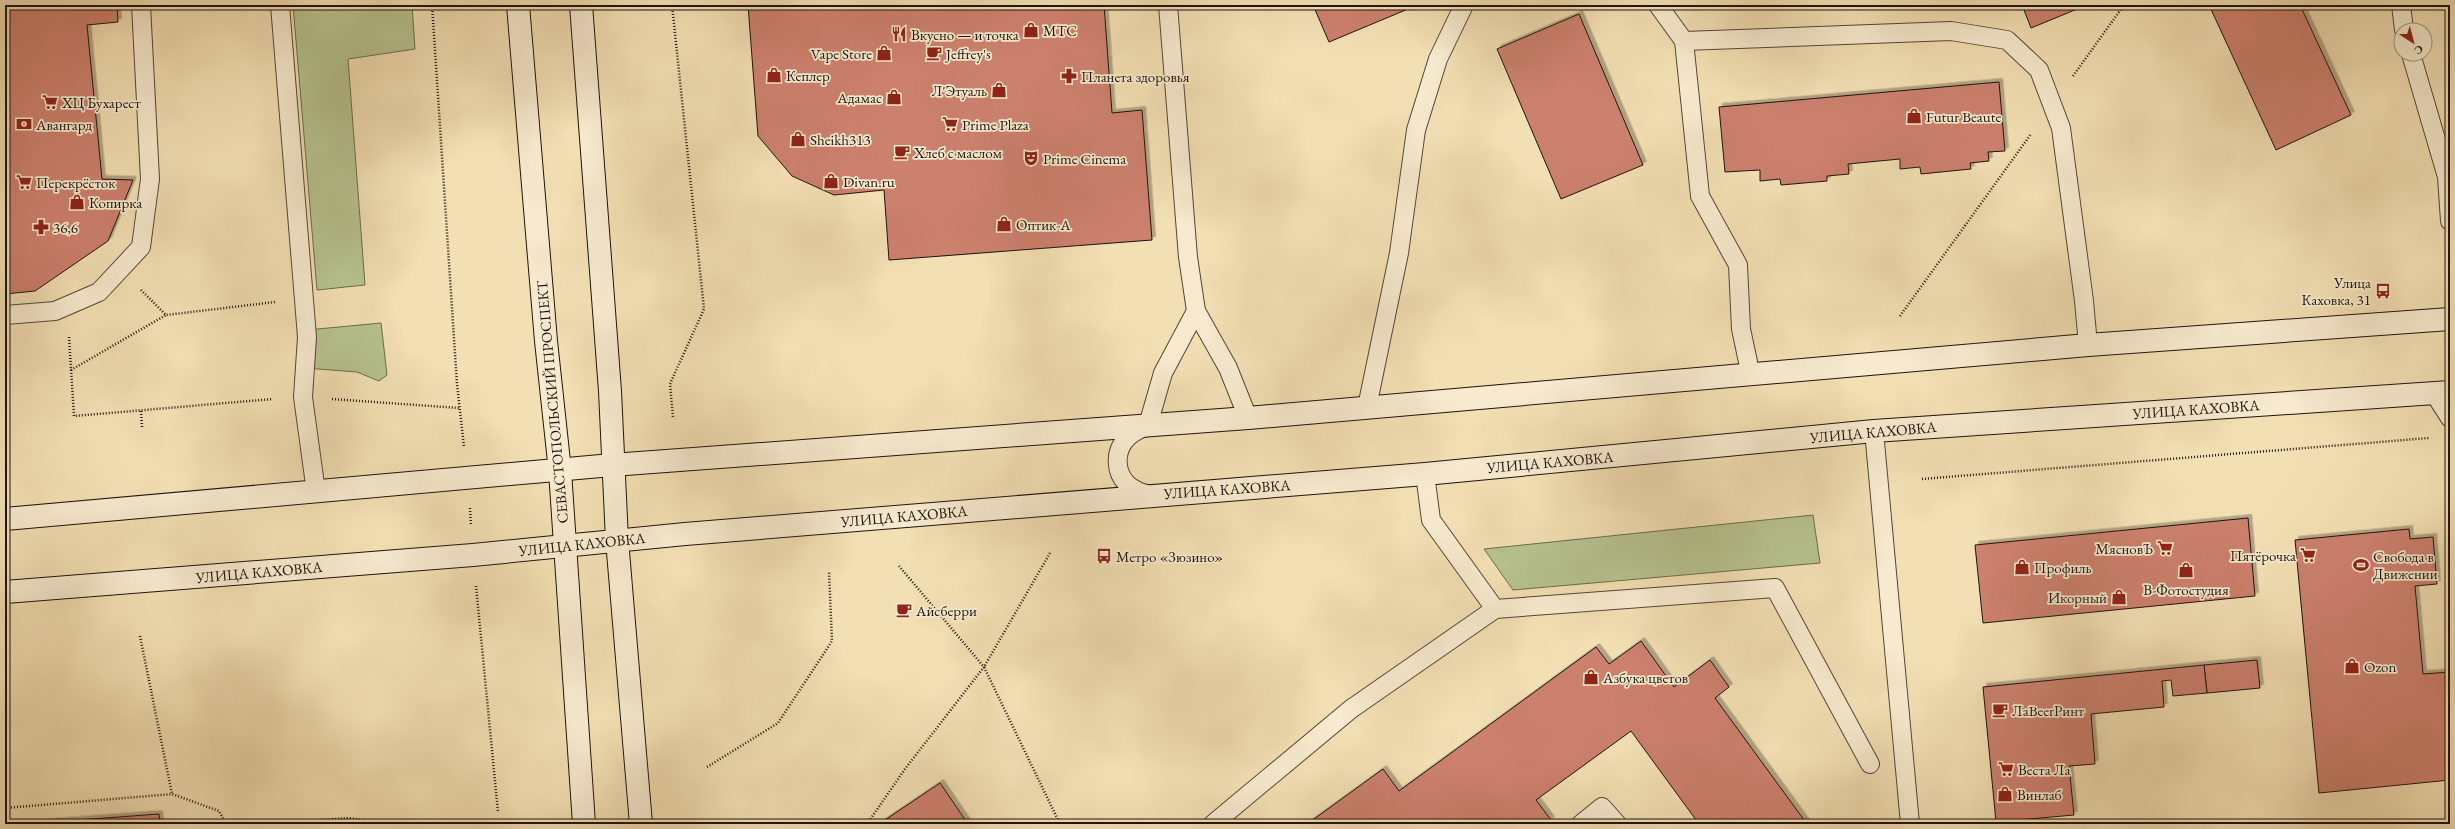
<svg xmlns="http://www.w3.org/2000/svg" width="2455" height="829" font-family="'EB Garamond',serif">
<defs>
<filter id="shadow"><feDropShadow dx="3.5" dy="-3.5" stdDeviation="0" flood-color="#0004"/></filter>
</defs>
<rect width="100%" height="100%" fill="#f2dfb3"/>
<filter id="stains"><feTurbulence type="fractalNoise" baseFrequency=".005" numOctaves="4"/><feColorMatrix values="0 0 0 0 .2 0 0 0 0 .09 0 0 0 0 .02 0 0 0 .5 -.17"/></filter>
<radialGradient id="worn" r=".72"><stop offset=".6" stop-color="#630" stop-opacity="0"/><stop offset="1" stop-color="#630" stop-opacity=".3"/></radialGradient>
<!-- green -->
<g fill="#b6c390" stroke="#6a6b4e">
<polygon points="293,5 412,5 415,49 348,59 365,285 317,290"/>
<polygon points="381,323 387,375 379,381 357,372 305,368 307,330"/>
<polygon points="1813,515 1820,563 1513,590 1484,549"/>
</g>
<!-- building -->
<g fill="#cc806e" stroke="#1e130d" filter="url(#shadow)">
<polygon points="5,5 117,5 118,22 87,25 102,179 133,180 108,241 35,291 5,294"/>
<polygon points="748,5 1104,5 1112,113 1142,110 1152,240 889,260 884,190 834,195 792,176 758,136"/>
<polygon points="1313,5 1406,5 1408,9 1329,42"/>
<polygon points="2022,5 2087,5 2031,28"/>
<polygon points="2209,5 2300,5 2351,115 2276,150"/>
<polygon points="1579,14 1643,165 1561,199 1497,49"/>
<polygon points="1999,82 2005,151 1988,152 1989,161 1970,163 1971,169 1921,174 1920,167 1900,169 1900,159 1848,164 1849,174 1827,176 1827,181 1781,185 1780,179 1760,181 1760,170 1725,172 1719,107"/>
<polygon points="2248,518 2255,596 1983,623 1975,545"/>
<polygon points="2409,529 2410,539 2433,537 2437,584 2415,586 2423,674 2450,672 2450,780 2319,793 2295,540"/>
<polygon points="1641,641 1674,687 1710,660 1729,687 1715,698 1807,824 1699,824 1631,731 1536,800 1551,820 1546,824 1307,824 1383,769 1399,791 1596,647 1609,664"/>
<polygon points="2257,660 2260,688 2207,693 2204,665"/>
<polygon points="2204,665 2207,693 2173,696 2171,680 2162,681 2164,707 2091,714 2095,764 2069,766 2074,815 1996,822 1983,687"/>
<polygon points="940,783 968,824 879,824"/>
<polygon points="159,814 160,824 24,824"/>
</g>
<g fill="none" stroke-linecap="round" stroke-linejoin="round">
<defs>
<g id="service">
<polyline points="280,5 307,337 303,397 316,492"/>
<polyline points="1168,5 1188,257 1196,311 1228,368 1248,418"/>
<polyline points="1658,5 1684,41 1700,196 1738,265 1741,329 1751,376"/>
<polyline points="2401,5 2404,30"/>
<polyline points="1684,41 1951,31 2007,40 2039,70 2061,128 2084,301 2088,345"/>
<polyline points="2411,54 2447,177 2450,221"/>
<polyline points="5,315 55,311 99,292 141,247 150,179 141,5"/>
<polyline points="2434,393 2450,418"/>
<polyline points="1367,407 1399,253 1416,130 1438,59 1464,5"/>
<polyline points="1874,431 1910,824"/>
<path d="M1150,495c-8,-2 -17,-5 -23,-11 -12,-12 -13,-33 0,-46 5,-6 14,-9 21,-13l15,-52 33,-62"/>
<polyline points="1495,609 1775,588 1870,764"/>
<polyline points="1213,824 1351,709 1495,609 1431,520 1425,474"/>
<polyline points="1581,824 1602,807 1617,824"/>
</g>
<g id="secondary">
<polyline points="518,5 546,341 560,471 584,824"/>
<polyline points="581,5 610,391 617,540 641,824"/>
<polyline points="5,519 612,465 1248,418 2088,345 2450,319"/>
<polyline points="5,592 473,555 685,534 1425,474 1874,431 2450,392"/>
</g>
</defs>
<!-- service casing -->
<use href="#service" stroke="#534636" stroke-width="20"/>
<!-- secondary casing -->
<use href="#secondary" stroke="#1e130d" stroke-width="24"/>
<!-- path -->
<g stroke="#1e130d" stroke-width="2.5" stroke-dasharray="1 2" stroke-linecap="butt">
<polyline points="432,5 457,384 464,447"/>
<polyline points="672,5 704,309 670,384 673,417"/>
<polyline points="2073,76 2124,5"/>
<polyline points="141,290 166,315 275,302"/>
<polyline points="1900,316 2031,134"/>
<polyline points="69,337 74,416 273,399"/>
<polyline points="71,370 166,315"/>
<polyline points="332,399 459,408"/>
<polyline points="141,411 142,427"/>
<polyline points="1922,479 2429,438"/>
<polyline points="470,508 471,525"/>
<polyline points="1050,553 984,667 1060,824"/>
<polyline points="476,586 498,812"/>
<polyline points="140,636 172,794"/>
<polyline points="707,767 778,723 832,641 829,572"/>
<polyline points="5,808 172,794 219,811 226,824"/>
<polyline points="266,824 348,818 398,824"/>
<polyline points="867,824 905,769 984,667 899,566"/>
</g>
<!-- service -->
<use href="#service" stroke="#f7eace" stroke-width="18"/>
<!-- secondary -->
<use href="#secondary" stroke="#f7eace" stroke-width="22"/>
</g>
<!-- icons -->
<defs>
<symbol id="shop-bare" viewBox="-9 -9 18 18"><path d="M-5-2.5h2.3a2.7 3.5 0 0 1 5.4 0H5L5.5 6h-11ZM-1.5-2.5h3a1.5 2.3 0 0 0-3 0Z" fill="#8f2418" stroke="#f7eace" stroke-width="2.5" paint-order="stroke"/></symbol>
<symbol id="restaurant-bare" viewBox="-9 -9 18 18"><path d="M-5-6h1v4h1v-4h1v4h1v-4h1v5L-1.5 .5V6h-2V.5L-5-1ZM5-6V6H3V1.5H1.5Q1.5-4 5-6Z" fill="#8f2418" stroke="#f7eace" stroke-width="2.5" paint-order="stroke"/></symbol>
<symbol id="cafe-bare" viewBox="-9 -9 18 18"><path d="M-5.5-4.5H6V0H3Q3 3.5 0 3.5H-2.5Q-5.5 3.5-5.5 0ZM3-3.2v2h1.7v-2ZM-6 4.5H4V6H-6Z" fill="#8f2418" stroke="#f7eace" stroke-width="2.5" paint-order="stroke"/></symbol>
<symbol id="pharmacy-bare" viewBox="-9 -9 18 18"><path d="M-2-6h4v4h4v4h-4v4h-4v-4h-4v-4h4Z" fill="#8f2418" stroke="#f7eace" stroke-width="2.5" paint-order="stroke"/></symbol>
<symbol id="supermarket-bare" viewBox="-9 -9 18 18"><path d="M-6-5.5h2.5l.6 2H6L4.5 2H-2.5L-4.4-4H-6ZM-1.5 3.2a1.3 1.3 0 1 0 .1 0ZM3 3.2a1.3 1.3 0 1 0 .1 0Z" fill="#8f2418" stroke="#f7eace" stroke-width="2.5" paint-order="stroke"/></symbol>
<symbol id="bank-bare" viewBox="-9 -9 18 18"><path d="M-6-4H6V4H-6ZM0-2.3a2.3 2.3 0 1 0 0 4.6a2.3 2.3 0 1 0 0-4.6Z" fill="#8f2418" stroke="#f7eace" stroke-width="2.5" paint-order="stroke"/></symbol>
<symbol id="theatre-bare" viewBox="-9 -9 18 18"><path d="M-5-5.5Q0-4 5-5.5V0Q5 5 0 6Q-5 5-5 0ZM-3.3-2.5H-1v1.5H-3.3ZM1-2.5H3.3v1.5H1ZM-2.8 1Q0 5.5 2.8 1Z" fill="#8f2418" stroke="#f7eace" stroke-width="2.5" paint-order="stroke"/></symbol>
<symbol id="bus-bare" viewBox="-9 -9 18 18"><path d="M-5-6H5V4H4V6H2V4H-2V6H-4V4H-5ZM-3.5-4V0h7V-4ZM-3.5 1.2v1.5H-2V1.2ZM2 1.2v1.5H3.5V1.2Z" fill="#8f2418" stroke="#f7eace" stroke-width="2.5" paint-order="stroke"/></symbol>
<symbol id="stadium-bare" viewBox="-9 -9 18 18"><path d="M0-5a6.5 5 0 1 0 0 10a6.5 5 0 1 0 0-10ZM-3.5-1.8h7v3.6h-7Z" fill="#8f2418" stroke="#f7eace" stroke-width="2.5" paint-order="stroke"/></symbol>
</defs>
<g fill-rule="evenodd">
<use href="#shop-bare" x="1020" y="19" width="22" height="22"/>
<use href="#restaurant-bare" x="888" y="23" width="22" height="22"/>
<use href="#shop-bare" x="873" y="42" width="22" height="22"/>
<use href="#cafe-bare" x="923" y="42" width="22" height="22"/>
<use href="#shop-bare" x="763" y="64" width="22" height="22"/>
<use href="#pharmacy-bare" x="1058" y="65" width="22" height="22"/>
<use href="#shop-bare" x="988" y="79" width="22" height="22"/>
<use href="#shop-bare" x="883" y="86" width="22" height="22"/>
<use href="#supermarket-bare" x="39" y="91" width="22" height="22"/>
<use href="#shop-bare" x="1903" y="105" width="22" height="22"/>
<use href="#bank-bare" x="13" y="113" width="22" height="22"/>
<use href="#supermarket-bare" x="939" y="113" width="22" height="22"/>
<use href="#shop-bare" x="787" y="128" width="22" height="22"/>
<use href="#cafe-bare" x="891" y="141" width="22" height="22"/>
<use href="#theatre-bare" x="1020" y="147" width="22" height="22"/>
<use href="#shop-bare" x="820" y="170" width="22" height="22"/>
<use href="#supermarket-bare" x="13" y="171" width="22" height="22"/>
<use href="#shop-bare" x="66" y="191" width="22" height="22"/>
<use href="#shop-bare" x="993" y="213" width="22" height="22"/>
<use href="#pharmacy-bare" x="30" y="216" width="22" height="22"/>
<use href="#bus-bare" x="2372" y="280" width="22" height="22"/>
<use href="#supermarket-bare" x="2154" y="537" width="22" height="22"/>
<use href="#supermarket-bare" x="2297" y="544" width="22" height="22"/>
<use href="#bus-bare" x="1093" y="545" width="22" height="22"/>
<use href="#stadium-bare" x="2350" y="554" width="22" height="22"/>
<use href="#shop-bare" x="2011" y="556" width="22" height="22"/>
<use href="#shop-bare" x="2175" y="559" width="22" height="22"/>
<use href="#shop-bare" x="2108" y="586" width="22" height="22"/>
<use href="#cafe-bare" x="893" y="599" width="22" height="22"/>
<use href="#shop-bare" x="2341" y="655" width="22" height="22"/>
<use href="#shop-bare" x="1580" y="666" width="22" height="22"/>
<use href="#cafe-bare" x="1989" y="699" width="22" height="22"/>
<use href="#supermarket-bare" x="1995" y="758" width="22" height="22"/>
<use href="#shop-bare" x="1994" y="783" width="22" height="22"/>
</g>
<g text-anchor="middle" dominant-baseline="central" stroke-width="3.5" stroke-linejoin="round" paint-order="stroke">
<!-- poi labels -->
<g font-size="15" fill="#1e130d" stroke="#f7eace" text-anchor="start">
<text x="1043" y="30">МТС</text>
<text x="911" y="34">Вкусно — и точка</text>
<text x="872" y="53" text-anchor="end">Vape Store</text>
<text x="946" y="53">Jeffrey's</text>
<text x="786" y="75">Кеплер</text>
<text x="1081" y="76">Планета здоровья</text>
<text x="987" y="90" text-anchor="end">Л'Этуаль</text>
<text x="882" y="97" text-anchor="end">Адамас</text>
<text x="62" y="102">ХЦ Бухарест</text>
<text x="1926" y="116">Futur Beaute</text>
<text x="36" y="124">Авангард</text>
<text x="962" y="124">Prime Plaza</text>
<text x="810" y="139">Sheikh313</text>
<text x="914" y="152">Хлеб с маслом</text>
<text x="1043" y="158">Prime Cinema</text>
<text x="843" y="181">Divan.ru</text>
<text x="36" y="182">Перекрёсток</text>
<text x="89" y="202">Копирка</text>
<text x="1016" y="224">Оптик-А</text>
<text x="53" y="227">36,6</text>
<text x="2371" y="282" text-anchor="end">Улица<tspan x="2371" dy="17">Каховка, 31</tspan></text>
<text x="2153" y="548" text-anchor="end">МясновЪ</text>
<text x="2296" y="555" text-anchor="end">Пятёрочка</text>
<text x="1116" y="556">Метро «Зюзино»</text>
<text x="2373" y="556">Свобода в<tspan x="2373" dy="17">Движении</tspan></text>
<text x="2034" y="567">Профиль</text>
<text x="2186" y="589" text-anchor="middle">В-Фотостудия</text>
<text x="2107" y="597" text-anchor="end">Икорный</text>
<text x="916" y="610">Айсберри</text>
<text x="2364" y="666">Ozon</text>
<text x="1603" y="677">Азбука цветов</text>
<text x="2012" y="710">ЛаBeerРинт</text>
<text x="2018" y="769">Веста Ла</text>
<text x="2017" y="794">Винлаб</text>
</g>
<!-- street labels -->
<g font-size="15" fill="#1e130d" stroke="#f7eace">
<text transform="translate(552 402) rotate(-95)">СЕВАСТОПОЛЬСКИЙ ПРОСПЕКТ</text>
<text transform="translate(2196 409) rotate(-4)">УЛИЦА КАХОВКА</text>
<text transform="translate(1873 432) rotate(-5)">УЛИЦА КАХОВКА</text>
<text transform="translate(1550 462) rotate(-5)">УЛИЦА КАХОВКА</text>
<text transform="translate(1227 489) rotate(-4)">УЛИЦА КАХОВКА</text>
<text transform="translate(904 516) rotate(-5)">УЛИЦА КАХОВКА</text>
<text transform="translate(582 544) rotate(-6)">УЛИЦА КАХОВКА</text>
<text transform="translate(259 572) rotate(-5)">УЛИЦА КАХОВКА</text>
</g>
</g>
<!-- margin -->
<rect width="2455" height="829" fill="none" stroke="#f2dfb3" stroke-width="20"/>
<rect x="6" y="6" width="2443" height="817" fill="none" stroke="#1e130d" stroke-width="2"/>
<rect x="10" y="10" width="2435" height="809" fill="none" stroke="#1e130d"/>
<!-- north arrow -->
<g transform="translate(2413 42) rotate(144)"><circle r="19" fill="#f7eace" stroke="#a09481"/>
<path d="M0-3L7 15L0 10L-7 15Z" fill="#8f2418"/>
<text y="-6" font-size="11" font-weight="bold" text-anchor="middle" fill="#1e130d">С</text>
</g>
<rect width="100%" height="100%" filter="url(#stains)"/>
<rect width="100%" height="100%" fill="url(#worn)"/>
</svg>
